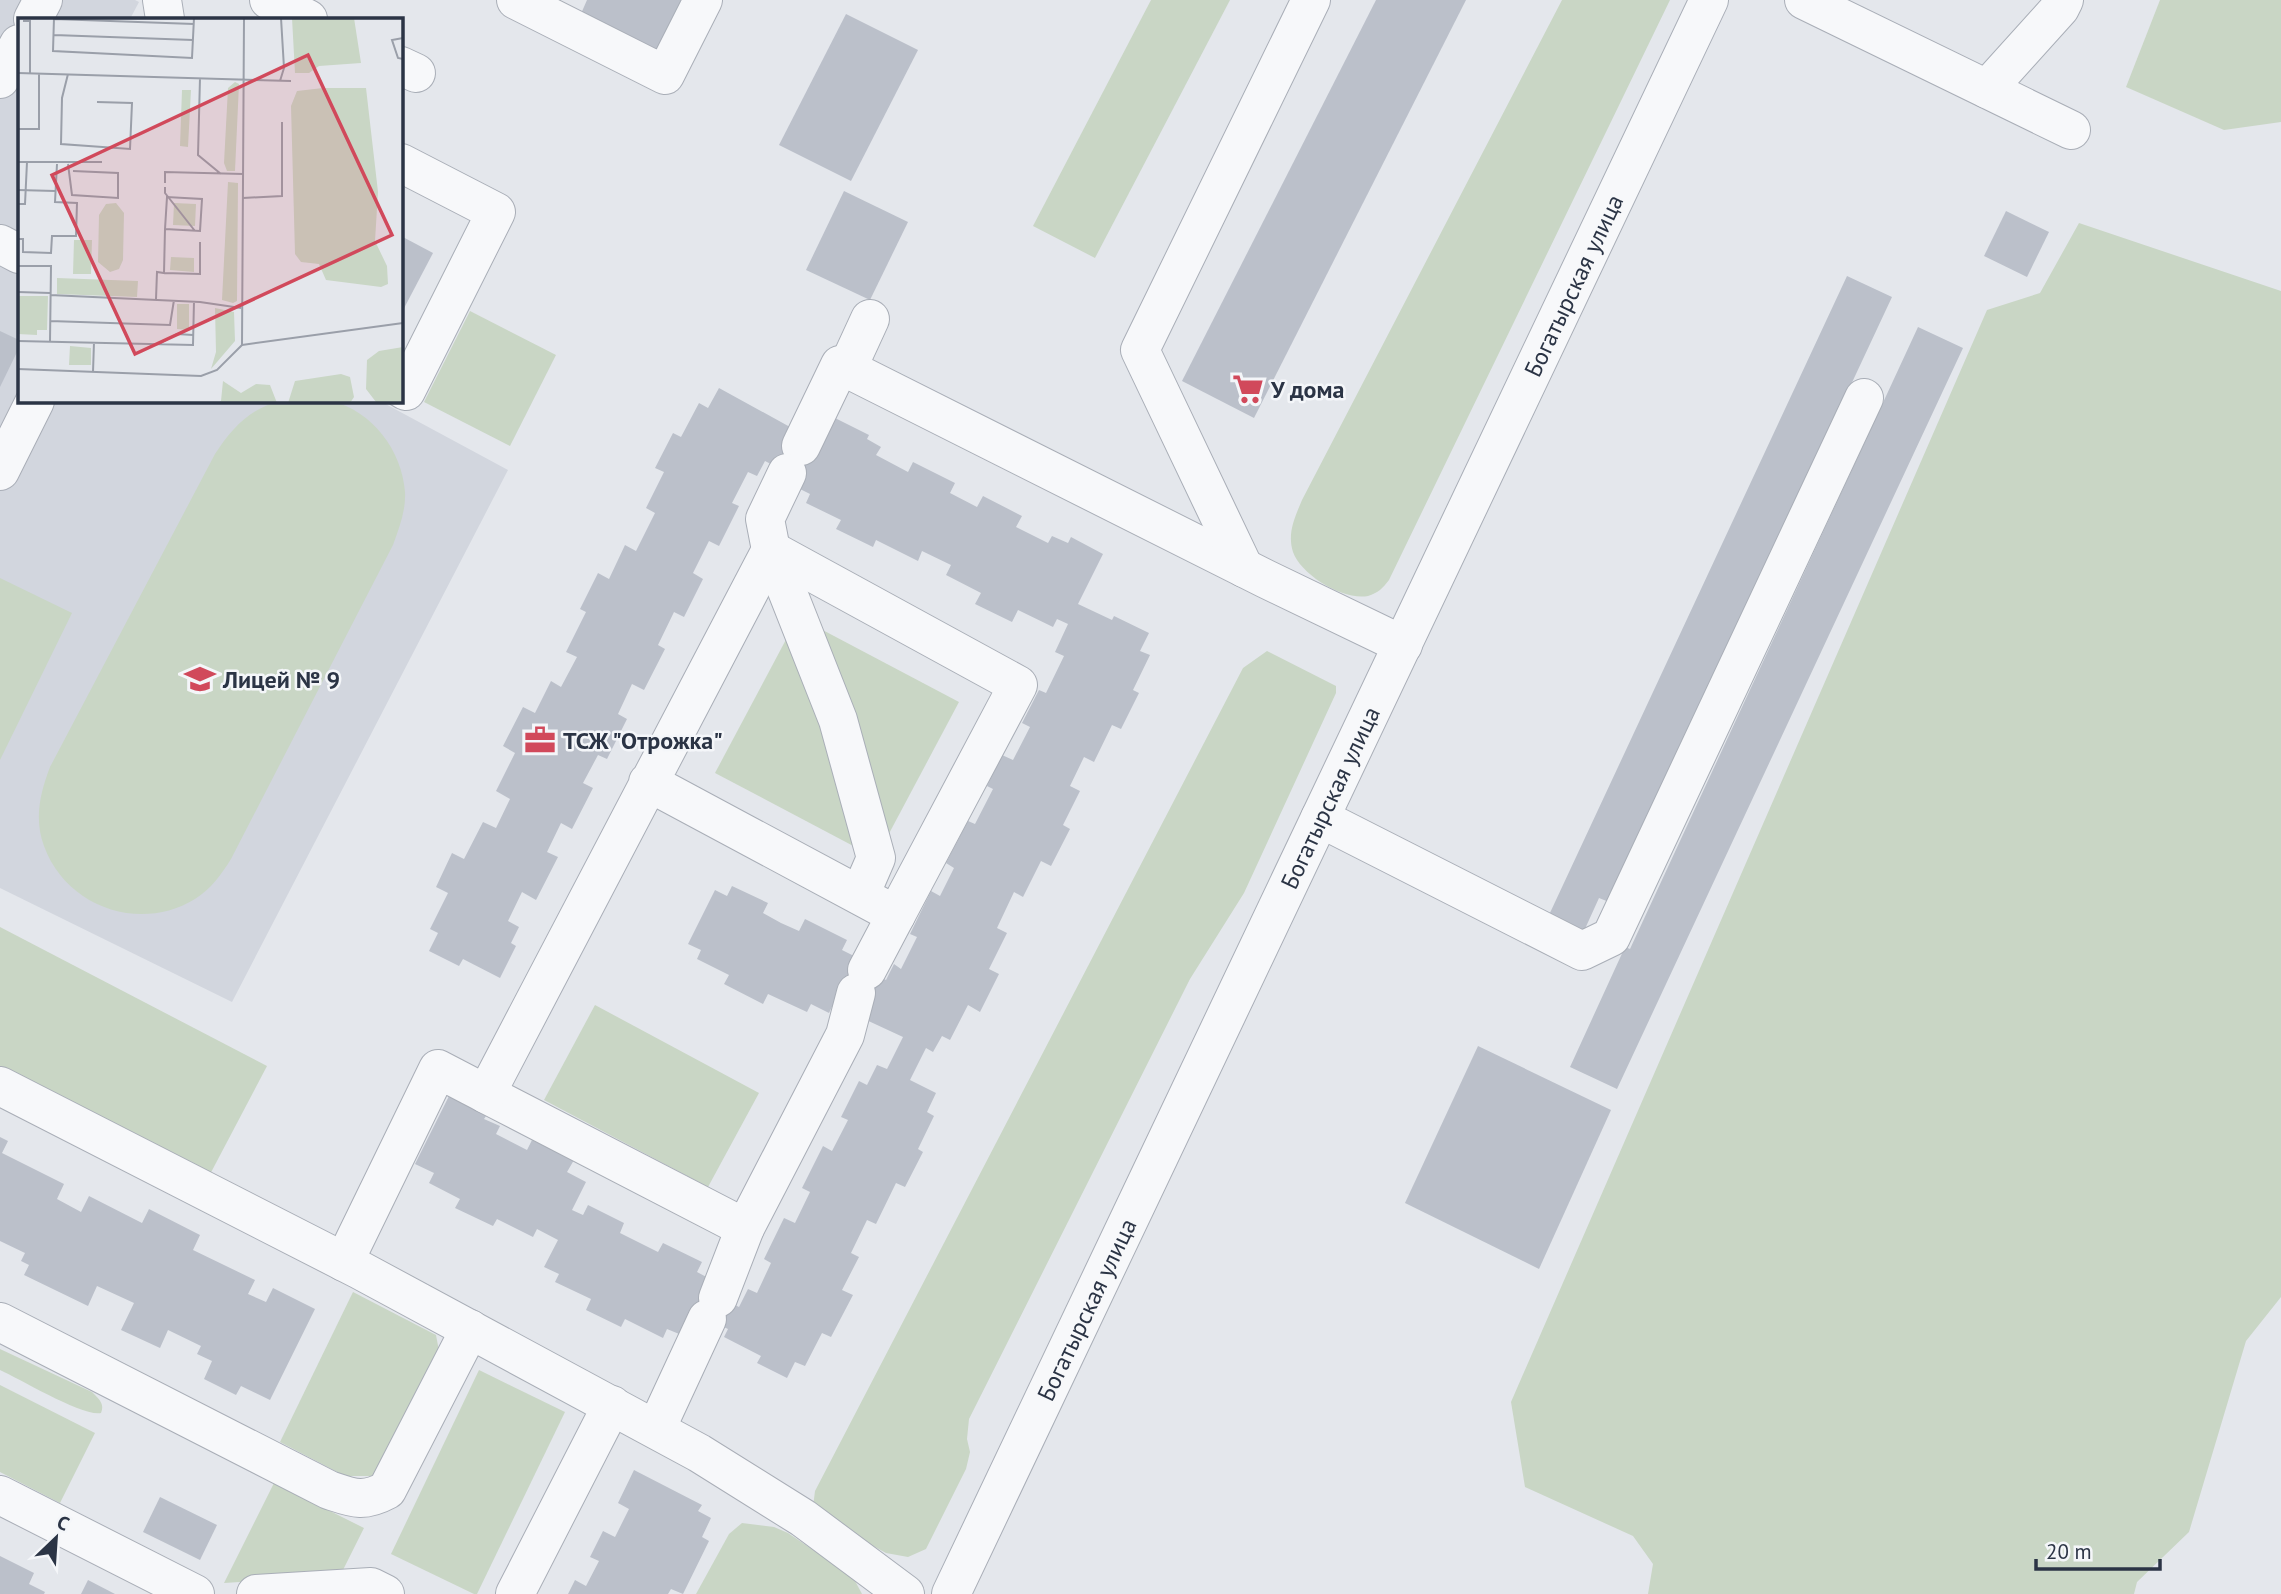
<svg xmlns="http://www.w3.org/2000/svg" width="2281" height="1594" font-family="'PT Sans',sans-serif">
<rect width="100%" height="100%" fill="#e4e7ec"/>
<!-- built -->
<polygon fill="#d2d6de" points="0,0 135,0 139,2 130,19 19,19 19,401 380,401 508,470 232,1002 0,888"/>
<!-- green -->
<g fill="#c9d6c5">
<polygon points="1151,0 1230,0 1095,258 1033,226"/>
<path d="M1562,0h108l-281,580c-6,8 -11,13 -21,16 -24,5 -67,-21 -75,-44 -6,-19 2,-35 9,-52z"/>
<polygon points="2160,0 2281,0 2281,122 2224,130 2126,87"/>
<polygon points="2079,223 2281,291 2281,1297 2246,1341 2189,1532 2137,1582 2134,1594 1648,1594 1653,1564 1633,1536 1525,1487 1511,1402 1987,310 2040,293"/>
<polygon points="470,311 556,355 510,446 424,402"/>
<path d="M282,401c15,0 34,-3 49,0 42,10 71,50 74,91 1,19 -6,36 -12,53l-162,314c-10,16 -20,30 -36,40 -55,34 -129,8 -151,-53 -10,-27 -4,-53 6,-79l165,-313c17,-26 36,-47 67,-53z"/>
<polygon points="0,578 72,613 0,760"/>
<polygon points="798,617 959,702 876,858 715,773"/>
<polygon points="1267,651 1336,686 1336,693 1244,893 1190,979 969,1419 967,1439 970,1452 966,1469 926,1549 908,1557 886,1553 824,1519 813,1507 815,1491 1243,668"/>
<polygon points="0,927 267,1066 207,1180 0,1073"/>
<polygon points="595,1005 759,1093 708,1187 544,1100"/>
<polygon points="353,1292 436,1335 441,1362 382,1476 345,1476 280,1442"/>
<path d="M0,1349l92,43c7,7 13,12 9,21 -18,4 -81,-34 -101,-43z"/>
<polygon points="479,1370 565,1412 477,1594 474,1594 391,1554"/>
<polygon points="0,1385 95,1433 60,1503 0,1472"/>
<polygon points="274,1483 364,1528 340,1576 224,1583"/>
<polygon points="742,1523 774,1527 788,1533 853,1577 862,1594 696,1594 729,1534"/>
</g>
<!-- building -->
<g fill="#bbc0ca">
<polygon points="587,0 682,0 657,53 580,16"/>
<polygon points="1376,0 1466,0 1254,418 1182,381"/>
<polygon points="846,14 918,50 851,181 779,145"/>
<polygon points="844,191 908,222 870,300 806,270"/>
<polygon points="2006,211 2049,232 2027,277 1984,256"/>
<polygon points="401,236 433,253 401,314"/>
<polygon points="1847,276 1892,297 1609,902 1599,898 1584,931 1549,915"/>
<polygon points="1918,327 1963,348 1617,1089 1570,1067 1625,947 1630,949"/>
<polygon points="0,331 19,340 19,348 0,387"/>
<polygon points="719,388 790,427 833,417 869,435 867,439 881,447 876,455 908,472 913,462 955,483 950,493 977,507 983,496 1022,516 1016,527 1048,543 1052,536 1068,543 1071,537 1103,554 1078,604 1112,620 1114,616 1149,633 1140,651 1150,655 1133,690 1139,693 1121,729 1112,725 1094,762 1084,757 1070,786 1080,791 1063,825 1070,829 1051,866 1041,861 1023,897 1014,892 997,928 1007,933 989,969 999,974 980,1012 968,1005 950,1040 942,1036 933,1052 926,1048 910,1080 936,1093 927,1112 934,1116 918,1149 923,1152 905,1187 896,1183 876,1224 867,1220 851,1253 859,1257 842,1290 853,1295 831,1337 822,1333 805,1366 795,1362 787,1378 757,1363 761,1356 724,1337 728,1329 696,1314 684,1336 667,1329 663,1338 625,1319 621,1327 586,1310 591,1299 555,1282 559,1274 544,1267 558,1240 537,1229 533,1237 497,1219 493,1226 455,1208 460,1199 429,1183 434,1173 415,1164 450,1094 488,1113 484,1119 500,1126 496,1134 527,1150 532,1140 574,1160 567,1172 586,1182 572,1210 583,1215 588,1205 624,1223 620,1233 658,1252 663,1243 702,1262 697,1272 714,1281 709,1292 739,1307 748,1289 757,1293 771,1263 764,1259 784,1218 795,1223 810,1192 802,1188 823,1146 832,1151 848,1120 841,1117 859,1081 867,1085 877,1065 887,1069 903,1037 862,1018 842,986 829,1013 811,1004 807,1012 768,994 763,1004 724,984 729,975 697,959 701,950 688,944 715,890 727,896 732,886 768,903 763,913 781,923 799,931 805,919 847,940 842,950 858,958 855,965 886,980 894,964 901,969 917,937 910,934 931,891 940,896 954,868 946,863 968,821 975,824 993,789 987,786 1002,755 1013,760 1030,727 1022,723 1039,690 1046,693 1064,656 1055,652 1068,624 1057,619 1053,627 1018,610 1012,622 975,604 981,593 946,575 951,565 922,551 918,561 876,540 873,547 836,529 841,520 806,503 810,494 794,486 798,478 765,461 757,476 748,472 732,503 739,506 719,546 709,541 693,573 703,579 684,617 674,612 658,645 665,649 644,690 632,684 618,714 627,719 607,759 598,755 583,783 593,788 572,829 561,823 547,852 558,857 536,900 522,892 508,921 519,927 511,943 516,946 500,978 463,959 459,966 429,951 438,933 430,929 448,893 436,887 452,853 464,859 483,822 496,828 510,799 496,791 515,753 503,746 523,707 535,713 551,681 561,687 577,657 566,652 586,612 580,609 598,573 609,579 625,545 636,551 655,513 646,508 664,472 655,468 673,433 681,437 699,403 708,408"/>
<polygon points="1478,1046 1611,1110 1539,1269 1405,1203"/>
<polygon points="0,1137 8,1141 2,1153 64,1184 57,1199 81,1212 89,1196 142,1223 149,1209 200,1235 193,1250 255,1280 248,1294 266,1302 273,1288 315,1309 270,1400 241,1386 236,1395 204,1379 212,1361 197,1354 201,1346 168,1330 160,1348 121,1330 134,1303 97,1286 88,1306 24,1275 29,1265 21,1261 25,1253 0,1241"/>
<polygon points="634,1470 702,1505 698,1511 711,1518 702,1537 709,1541 683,1594 671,1589 668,1594 568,1594 575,1580 586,1586 599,1561 590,1557 603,1531 615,1537 629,1509 618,1503"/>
<polygon points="160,1497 217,1525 200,1560 143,1532"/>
<polygon points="0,1556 34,1573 29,1584 45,1592 44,1594 0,1594"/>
<polygon points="88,1580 115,1594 81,1594"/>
</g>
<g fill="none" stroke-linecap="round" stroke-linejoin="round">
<defs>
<g id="minor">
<polyline points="162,0 165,19"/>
<polyline points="269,0 308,19"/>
<polyline points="516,0 665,75 703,0"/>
<polyline points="1804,0 2071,130"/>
<polyline points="33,19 43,0"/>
<polyline points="401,66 416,73"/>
<polyline points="0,79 19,44"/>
<polyline points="1987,89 2060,8 2064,0"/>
<polyline points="401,163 496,212 406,391 401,388"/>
<polyline points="0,244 19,254"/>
<polyline points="847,369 870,319"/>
<polyline points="801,446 840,365 1266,579 1403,645"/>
<polyline points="0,471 35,401"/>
<polyline points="787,473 765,519 771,550 838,720 876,858 860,895"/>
<polyline points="1244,568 1140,350 1311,0"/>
<polyline points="1320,818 1582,951 1611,937 1864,398"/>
<polyline points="867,970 896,915"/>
<polyline points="0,1086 358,1269 699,1453 803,1518 905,1594"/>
<polyline points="486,1094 745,1228 845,1035 856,993"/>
<polyline points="344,1262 438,1069 486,1094 771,550 1018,685 896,915 648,782"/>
<polyline points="718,1298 745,1228"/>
<path d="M0,1322l329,168c24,8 34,13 58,0l83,-161"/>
<polyline points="656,1429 707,1319"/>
<polyline points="0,1495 195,1594"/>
<polyline points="256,1594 371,1587 385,1594"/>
<polyline points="515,1594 612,1405"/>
<path id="s1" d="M951,1594l758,-1594"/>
</g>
</defs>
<!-- minor casing -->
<use href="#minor" stroke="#a9aeb7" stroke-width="40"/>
<!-- minor -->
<use href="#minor" stroke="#f7f8fa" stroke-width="38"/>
</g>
<!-- icons -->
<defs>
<symbol id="supermarket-bare" viewBox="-9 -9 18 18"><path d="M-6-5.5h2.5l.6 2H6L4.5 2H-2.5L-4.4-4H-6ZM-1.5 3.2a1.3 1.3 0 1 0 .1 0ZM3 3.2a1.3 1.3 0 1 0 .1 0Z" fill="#d1495b" stroke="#f4f6f9" stroke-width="2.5" paint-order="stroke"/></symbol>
<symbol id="school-bare" viewBox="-9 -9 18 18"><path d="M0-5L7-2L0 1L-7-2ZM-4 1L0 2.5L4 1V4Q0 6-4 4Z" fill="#d1495b" stroke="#f4f6f9" stroke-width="2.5" paint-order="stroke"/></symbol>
<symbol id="office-bare" viewBox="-9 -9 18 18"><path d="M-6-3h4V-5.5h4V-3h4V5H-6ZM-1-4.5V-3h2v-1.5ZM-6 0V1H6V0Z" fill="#d1495b" stroke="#f4f6f9" stroke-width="2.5" paint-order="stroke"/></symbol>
</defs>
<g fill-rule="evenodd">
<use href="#supermarket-bare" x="1226" y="367" width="44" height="44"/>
<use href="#school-bare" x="178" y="657" width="44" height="44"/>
<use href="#office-bare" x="518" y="718" width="44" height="44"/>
</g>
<g text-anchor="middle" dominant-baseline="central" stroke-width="5" stroke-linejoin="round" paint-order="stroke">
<!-- street labels -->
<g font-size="24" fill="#2b3445" stroke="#f4f6f9">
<text stroke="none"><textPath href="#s1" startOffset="1449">Богатырская улица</textPath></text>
<text stroke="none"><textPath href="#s1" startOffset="882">Богатырская улица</textPath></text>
<text stroke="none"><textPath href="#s1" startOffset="315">Богатырская улица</textPath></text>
</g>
<!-- poi labels -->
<g font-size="24" font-weight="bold" fill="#2b3445" stroke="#f4f6f9" text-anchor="start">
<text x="1271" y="389">У дома</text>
<text x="223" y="679">Лицей № 9</text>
<text x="563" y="740">ТСЖ "Отрожка"</text>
</g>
</g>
<!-- overview -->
<g transform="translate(18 18)">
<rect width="385" height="385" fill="#e4e7ec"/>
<path d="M274,0h62l7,45 -42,3 -10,7h-14zM217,64l4,2 -4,87h-8l-3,-8 4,-75zM305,70h43l12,104 -3,49 12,25 1,18 -7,3 -55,-7 -7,-16 -18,-2 -6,-8 -4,-148 6,-15zM164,72h9l-3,57 -8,-1zM210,164l10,1 -1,118 -4,2 -11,-3zM98,185l8,10 -1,47 -4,9 -9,3 -12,-10 1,-47 7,-11zM156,185l22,1 -1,22 -22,-1zM56,222h18l-1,34h-18zM153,239l23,1v14l-24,-2zM39,260l81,3 -1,16 -80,-3zM0,278h30l-1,34h-10v5l-19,-1zM159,286h12v26l-12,-1zM197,290l19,4 1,29 -24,28 5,-17zM52,328l21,2v17h-22zM385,329v56l-27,-1 -10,-13 1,-29 12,-9zM323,356l9,3 4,20 -4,6h-62l7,-22zM205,363l18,12 15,-9 14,1 7,18h-60l4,-2z" fill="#c9d6c5"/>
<path fill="none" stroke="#9a9fa9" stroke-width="2" d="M36,0l-1,33 139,7 2,-40M36,1l140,5M5,3h7v52M36,17l139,5M385,20l-11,2 6,18 5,1M0,55l273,8M50,56l-6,24 -1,46 69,5 2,-46 -35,-1M182,60l-2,77 23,19M262,63l4,-13 -3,-50M0,111h21v-56M0,144h84M50,146l4,31 46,3v-25l-45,-2M147,165v-11l78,2M147,169v6l30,38M0,172l37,1M225,180l39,-2v-74M0,186h7l2,-42M0,221h5v13l28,1 1,-17h24l1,-33 -22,-1 2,-38M0,248h33l-1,75M146,255l36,1v-32M0,274l32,1M32,277l150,7 41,6M138,281l1,-27 7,1 1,-44 2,-32 35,2 -2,32 -35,-2M32,303l120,4 4,-25M0,323l175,4 1,-44M141,326l18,-10 16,1M224,327l2,-327M224,327l161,-22M0,351l183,7 16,-6 25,-25M75,354l1,-30"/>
<path fill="#d1495b" fill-opacity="0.15" stroke="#d1495b" stroke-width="3.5" d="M290,37l84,180 -257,119 -83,-179z"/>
<rect width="385" height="385" fill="none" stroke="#2b3445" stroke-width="3.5"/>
</g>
<!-- north arrow -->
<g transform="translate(56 1538) rotate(25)" stroke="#f4f6f9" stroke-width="5" paint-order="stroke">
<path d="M0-5L12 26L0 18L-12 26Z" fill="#2b3445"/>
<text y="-10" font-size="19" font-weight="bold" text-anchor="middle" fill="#2b3445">С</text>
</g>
<!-- scale -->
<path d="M2036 1559v10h124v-10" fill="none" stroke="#2b3445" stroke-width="3.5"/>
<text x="2046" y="1559" font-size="21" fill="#2b3445" stroke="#f4f6f9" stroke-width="5" paint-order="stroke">20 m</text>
</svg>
